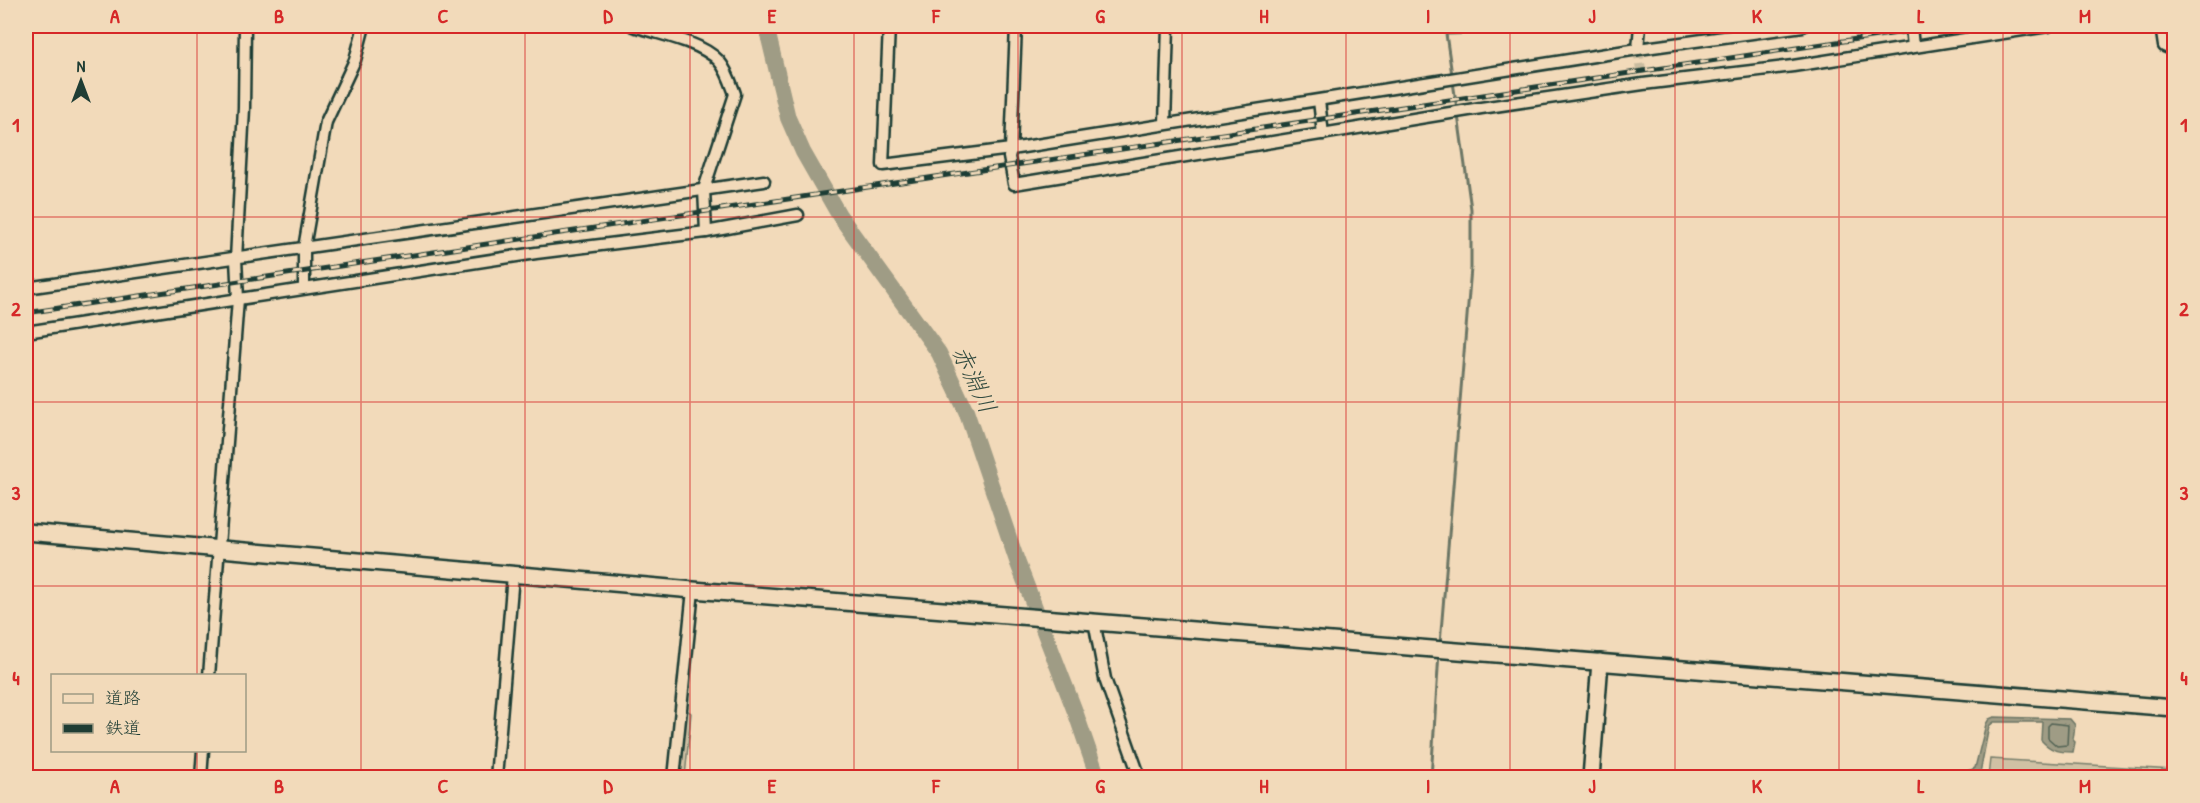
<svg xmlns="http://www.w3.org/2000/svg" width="2200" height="803" font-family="'Patrick Hand','Klee One',sans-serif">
<rect width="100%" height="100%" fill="#f2daba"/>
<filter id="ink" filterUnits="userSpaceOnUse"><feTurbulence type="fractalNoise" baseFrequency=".0167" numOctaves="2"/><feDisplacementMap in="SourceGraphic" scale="12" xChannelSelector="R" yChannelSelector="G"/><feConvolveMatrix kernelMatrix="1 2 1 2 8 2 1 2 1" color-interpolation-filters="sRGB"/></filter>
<g filter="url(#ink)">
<!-- green -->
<g fill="#d0c1a4" stroke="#787f6c" stroke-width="1.5">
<polygon points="680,705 691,713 685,777 670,778"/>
<polygon points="1990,759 2174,770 2174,777 1988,777"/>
</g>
<!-- water -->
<path fill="#9f9c85" stroke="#6c7665" stroke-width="1.5" d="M1994,717l76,2 5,6 -2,15 2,2 -2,10c-15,0 -22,-1 -32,-12l1,-18h-48l-5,4 -9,47 4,4h-44c11,-7 24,-2 35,-9l11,-44 3,-5z"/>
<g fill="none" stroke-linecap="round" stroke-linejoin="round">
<!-- shore -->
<polygon stroke="#526354" stroke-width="1.5" points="2051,723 2068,725 2067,745 2057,746 2048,738 2048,726"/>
<!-- stream -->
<g stroke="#6c7665" stroke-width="3">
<polyline points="1457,109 1446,34 1479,33 1479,26"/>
<polyline points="1440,644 1471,268 1471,209 1458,115"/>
<polyline points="1431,778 1439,653"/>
</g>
<!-- river -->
<polyline stroke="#9f9c85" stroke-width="16" points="766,26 788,118 803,152 839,215 939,353 966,411 1017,561 1076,714 1098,778"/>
<!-- street-tunnel -->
<polyline stroke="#c8bb9f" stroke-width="10" stroke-dasharray="10 5" stroke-linecap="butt" points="1638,49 1643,84"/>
<defs>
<g id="street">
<path d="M633,26c24,7 69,16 86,35 8,9 12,22 16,33l-31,95 2,43"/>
<polyline points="889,26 883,165 1011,149 1638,49 1803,26"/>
<polyline points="1016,26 1011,149 1009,157 1014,184 1481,108 1643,84 1793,66 2048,26"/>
<polyline points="1911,26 1913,47"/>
<polyline points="2161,26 2164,46 2174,50"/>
<polyline points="1638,49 1640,26"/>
<polyline points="1319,101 1323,134"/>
<polyline points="1165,124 1168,26"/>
<polyline points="26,288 764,181"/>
<polyline points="304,288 304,248 326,122 355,60 364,26"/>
<polyline points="26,332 536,253 706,232 798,215"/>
<polyline points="1094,621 1105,679 1140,778"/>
<polyline points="209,676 238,299 236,259 244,108 245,26"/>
<polyline points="201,778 203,750"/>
<polyline points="496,778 513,575"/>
<polyline points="674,778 693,590"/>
</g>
<g id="secondary">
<polyline points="26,532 693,590 2174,708"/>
<polyline points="1591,778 1600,662"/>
</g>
</defs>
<!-- street casing -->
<use href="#street" stroke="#1f3d34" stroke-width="15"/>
<!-- secondary casing -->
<use href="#secondary" stroke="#1f3d34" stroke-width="20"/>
<!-- street -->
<use href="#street" stroke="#f2daba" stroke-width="10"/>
<!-- secondary -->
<use href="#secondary" stroke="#f2daba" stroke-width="15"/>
<defs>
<polyline id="rail" points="26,313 1944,26"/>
</defs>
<!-- rail casing -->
<use href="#rail" stroke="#1f3d34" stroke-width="5"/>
<!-- rail -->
<use href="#rail" stroke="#f2daba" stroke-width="3" stroke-dasharray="9" stroke-linecap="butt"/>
</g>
</g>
<!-- grid -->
<path fill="none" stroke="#d62828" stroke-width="1.5" stroke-opacity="0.55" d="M197,26v650M361,26v752M525,26v752M690,26v752M854,26v752M1018,26v752M1182,26v752M1346,26v752M1510,26v752M1675,26v752M1839,26v752M2003,26v752M26,217h2148M26,402h2148M26,586h2148M197,750v28"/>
<g text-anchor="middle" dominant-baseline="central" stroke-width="4.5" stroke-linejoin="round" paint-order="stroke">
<!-- water labels -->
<g font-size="24" font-style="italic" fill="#324b40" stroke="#f2daba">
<text transform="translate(975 379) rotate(65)">赤淵川</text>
</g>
</g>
<!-- margin -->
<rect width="2200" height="803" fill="none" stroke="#f2daba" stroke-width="66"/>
<!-- legend -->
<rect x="51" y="674" width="195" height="78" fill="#f2daba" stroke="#9e9b84" stroke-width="1.5"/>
<rect x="63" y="694" width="30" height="9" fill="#f2daba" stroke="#9e9b84" stroke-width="1.5"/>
<text x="105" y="704" font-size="18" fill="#1f3d34">道路</text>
<rect x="63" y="724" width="30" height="9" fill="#1f3d34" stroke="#9e9b84" stroke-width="1.5"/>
<text x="105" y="734" font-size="18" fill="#1f3d34">鉄道</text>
<!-- north arrow -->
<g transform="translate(81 81)" stroke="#f2daba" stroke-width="4.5" paint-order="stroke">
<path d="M0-4.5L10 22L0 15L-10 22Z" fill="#1f3d34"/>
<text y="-9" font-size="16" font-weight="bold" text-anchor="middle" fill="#1f3d34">N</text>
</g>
<rect x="33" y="33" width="2134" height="737" fill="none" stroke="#d62828" stroke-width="2"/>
<g font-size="20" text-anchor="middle" font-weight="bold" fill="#d62828">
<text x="115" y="23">A</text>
<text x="279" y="23">B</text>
<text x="443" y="23">C</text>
<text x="608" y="23">D</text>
<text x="772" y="23">E</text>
<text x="936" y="23">F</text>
<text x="1100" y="23">G</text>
<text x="1264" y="23">H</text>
<text x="1428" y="23">I</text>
<text x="1592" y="23">J</text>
<text x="1757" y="23">K</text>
<text x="1921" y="23">L</text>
<text x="2085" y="23">M</text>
<text x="16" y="132">1</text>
<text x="2184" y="132">1</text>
<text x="16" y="316">2</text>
<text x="2184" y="316">2</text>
<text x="16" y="500">3</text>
<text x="2184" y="500">3</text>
<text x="16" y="685">4</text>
<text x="2184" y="685">4</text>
<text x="115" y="793">A</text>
<text x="279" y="793">B</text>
<text x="443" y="793">C</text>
<text x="608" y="793">D</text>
<text x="772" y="793">E</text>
<text x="936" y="793">F</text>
<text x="1100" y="793">G</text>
<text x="1264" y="793">H</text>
<text x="1428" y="793">I</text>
<text x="1592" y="793">J</text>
<text x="1757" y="793">K</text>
<text x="1921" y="793">L</text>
<text x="2085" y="793">M</text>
</g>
</svg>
